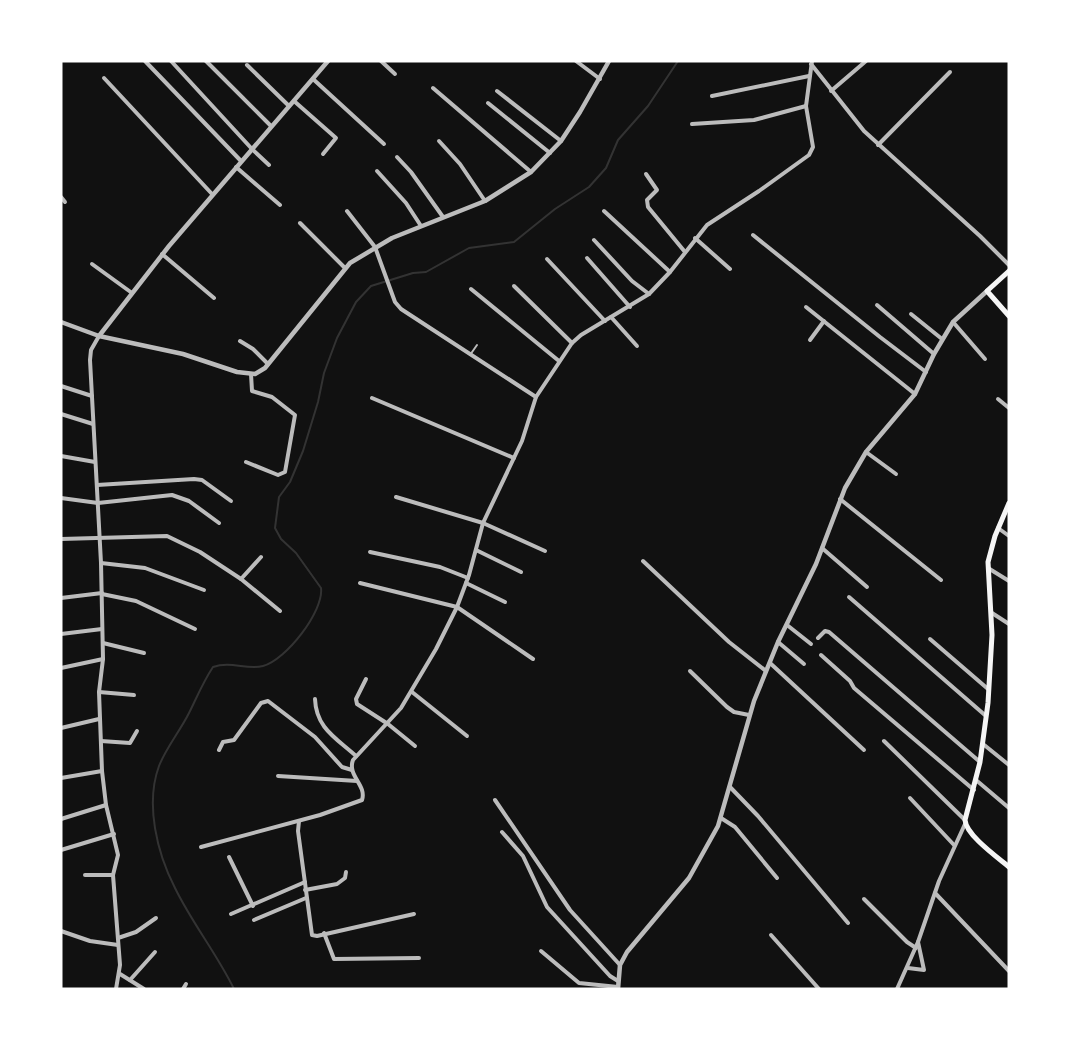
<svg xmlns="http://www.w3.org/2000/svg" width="1070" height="1050" font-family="Manrope,sans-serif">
<rect width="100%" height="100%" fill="#111"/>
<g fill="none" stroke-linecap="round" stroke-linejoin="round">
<!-- stream -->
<path stroke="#333" stroke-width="2" d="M234,989c-17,-35 -42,-66 -59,-101 -18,-35 -30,-84 -16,-122 7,-18 21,-35 30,-53 8,-16 14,-31 24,-46 18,-6 34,3 50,-1 23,-6 61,-55 58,-78l-25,-35 -15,-14 -6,-11 4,-31 11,-15 13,-31 15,-49 6,-29 13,-35 19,-36 15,-16 42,-13 13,-1 43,-24 45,-6 41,-33 34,-22 17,-19 12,-28 30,-34 30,-45"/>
<!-- service -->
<polyline stroke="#bcbcbc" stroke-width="2" points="470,355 477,345"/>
<!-- minor -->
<g stroke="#bcbcbc" stroke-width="4">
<polyline points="145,61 241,161"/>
<polyline points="171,61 252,149 269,165"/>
<polyline points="206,61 271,126"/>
<polyline points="381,61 395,74"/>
<polyline points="576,61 600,79"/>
<polyline points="811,64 864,131 980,236 1009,265"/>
<polyline points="247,65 289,106"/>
<polyline points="104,78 212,194"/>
<polyline points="313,79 384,144"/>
<polyline points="433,88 531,172"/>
<polyline points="497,91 561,141"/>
<polyline points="831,91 866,61"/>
<polyline points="712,96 809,76"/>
<polyline points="294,101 336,138 323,154"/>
<polyline points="488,103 550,153"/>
<polyline points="692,124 754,120 806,106"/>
<polyline points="439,141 460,164 485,201"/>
<polyline points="878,145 950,72"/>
<polyline points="397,157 411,172 443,217"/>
<polyline points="236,167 280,205"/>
<polyline points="377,171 406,203 421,226"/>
<polyline points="646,174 657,190 647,200 648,207 685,252"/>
<polyline points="61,197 65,202"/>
<polyline points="347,211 375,247 395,302 401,309 536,397"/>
<polyline points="604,211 670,272"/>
<polyline points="300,223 345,268"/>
<polyline points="753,235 880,337 926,372"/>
<polyline points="695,238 730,269"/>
<polyline points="594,240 632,281 649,294"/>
<polyline points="162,254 214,298"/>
<polyline points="587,258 630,307"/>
<polyline points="547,259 605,321"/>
<polyline points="92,264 132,293"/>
<polyline points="514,286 572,343"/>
<polyline points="471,289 559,361"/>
<polyline points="877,305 934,354"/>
<polyline points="806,307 915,394"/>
<polyline points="911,314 942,339"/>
<polyline points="611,317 637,346"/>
<polyline points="953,322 985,359"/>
<polyline points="99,336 91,350 90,360 101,563 103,659 99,692 102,771 106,805 118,855 113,875 120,965 116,989"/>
<polyline points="810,340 824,321"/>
<polyline points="240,341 253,349 268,364"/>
<polyline points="61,386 92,396"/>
<polyline points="372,398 514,458"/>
<polyline points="998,399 1009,408"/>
<polyline points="61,414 93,424"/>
<polyline points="866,452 896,474"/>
<polyline points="61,456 95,462"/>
<polyline points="246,462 278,475 285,472 295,415 272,397 252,391 251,374"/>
<polyline points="97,485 194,479 202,480 231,501"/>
<polyline points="396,497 483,523 545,551"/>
<polyline points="61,498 98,503 172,495 189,501 219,523"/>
<polyline points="840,499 941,580"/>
<polyline points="998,528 1009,536"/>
<polyline points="61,539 167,536 200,552 241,579 280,611"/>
<polyline points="822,548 867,587"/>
<polyline points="476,550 521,572"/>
<polyline points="370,552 440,567 468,578"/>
<polyline points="643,561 729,642 766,671"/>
<polyline points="101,563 145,568 204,590"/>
<polyline points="988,568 1009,581"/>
<polyline points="241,579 261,557"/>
<polyline points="360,583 457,607 533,659"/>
<polyline points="466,583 505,602"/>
<polyline points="102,594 136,601 195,629"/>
<polyline points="849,597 986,716"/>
<polyline points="61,598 102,593"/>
<polyline points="992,613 1009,624"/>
<polyline points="787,625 811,644"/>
<polyline points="61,634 102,629"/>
<polyline points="818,638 825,631 829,632 980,762"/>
<polyline points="930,639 988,689"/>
<polyline points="778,642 804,664"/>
<polyline points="103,643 144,653"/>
<polyline points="821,655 850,681 854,688 974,790"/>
<polyline points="770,663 864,750"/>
<polyline points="61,668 103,659"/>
<polyline points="690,671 727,707 734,712 749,715"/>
<polyline points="366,679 356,699 357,704 388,724 415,746"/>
<polyline points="99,692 134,695"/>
<polyline points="412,692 467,736"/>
<path d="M315,699c1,29 21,39 41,57"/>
<polyline points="61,728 99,719"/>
<polyline points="101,741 130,743 137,731"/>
<polyline points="884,741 965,820"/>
<polyline points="983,744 1009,765"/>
<polyline points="219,750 223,742 234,740 261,703 268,701 315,737 342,767 352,770"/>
<polyline points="278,776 357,781"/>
<polyline points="61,778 102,771"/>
<polyline points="976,780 1009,808"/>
<polyline points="730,787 758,816 848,923"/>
<polyline points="910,798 954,845"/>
<polyline points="495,800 570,910 620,965"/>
<polyline points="721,818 735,827 777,878"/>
<polyline points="61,819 106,805"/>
<polyline points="299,821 298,831 312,935 317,936 414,914"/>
<polyline points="502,832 523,856 547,907 610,976 618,981"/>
<path d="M201,847l119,-32 42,-15c5,-15 -15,-24 -9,-40l48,-52 35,-59 21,-42 12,-32 14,-52 39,-82 14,-44 36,-54 9,-8 68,-41 21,-22 37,-47 52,-34 50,-36 4,-8 -7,-41 6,-45"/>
<polyline points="61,850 114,834"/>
<polyline points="229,857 253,906"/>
<polyline points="85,875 113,875"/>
<polyline points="305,890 337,884 345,878 346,872"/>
<polyline points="935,893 1009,971"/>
<polyline points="864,899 907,942 916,948"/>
<polyline points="231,914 305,882"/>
<polyline points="254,920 306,898"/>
<polyline points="61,931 90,941 118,945"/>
<polyline points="324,933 334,959 419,958"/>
<polyline points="771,935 819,989"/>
<polyline points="118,938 136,932 156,918"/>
<polyline points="541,951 579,983 618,987"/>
<polyline points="908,968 924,970 918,942"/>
<polyline points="120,974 144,989"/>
<polyline points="130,980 155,952"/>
<polyline points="183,989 186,984"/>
<polyline points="897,989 918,942 939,881 965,824"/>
</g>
<!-- tertiary -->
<g stroke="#bcbcbc" stroke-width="4.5">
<polyline points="61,322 99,336 183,354 237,372 255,374 265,368 350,263 392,238 485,201 531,172 561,141 580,112 609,61"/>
<polyline points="99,336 169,246 328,61"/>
<polyline points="618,989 620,965 627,952 689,878 718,826 754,701 778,642 816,564 845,488 866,452 915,394 934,354 953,322 987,291"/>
</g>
<!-- secondary -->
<g stroke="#f5f5f5" stroke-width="5">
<polyline points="1009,271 987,291 1009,316"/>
<path d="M1009,503l-14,33 -7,26 4,73 -4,68 -8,59 -15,58c1,15 32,37 44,47"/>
</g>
</g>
<!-- border -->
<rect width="1070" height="1050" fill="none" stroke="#ffffff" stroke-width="125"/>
</svg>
